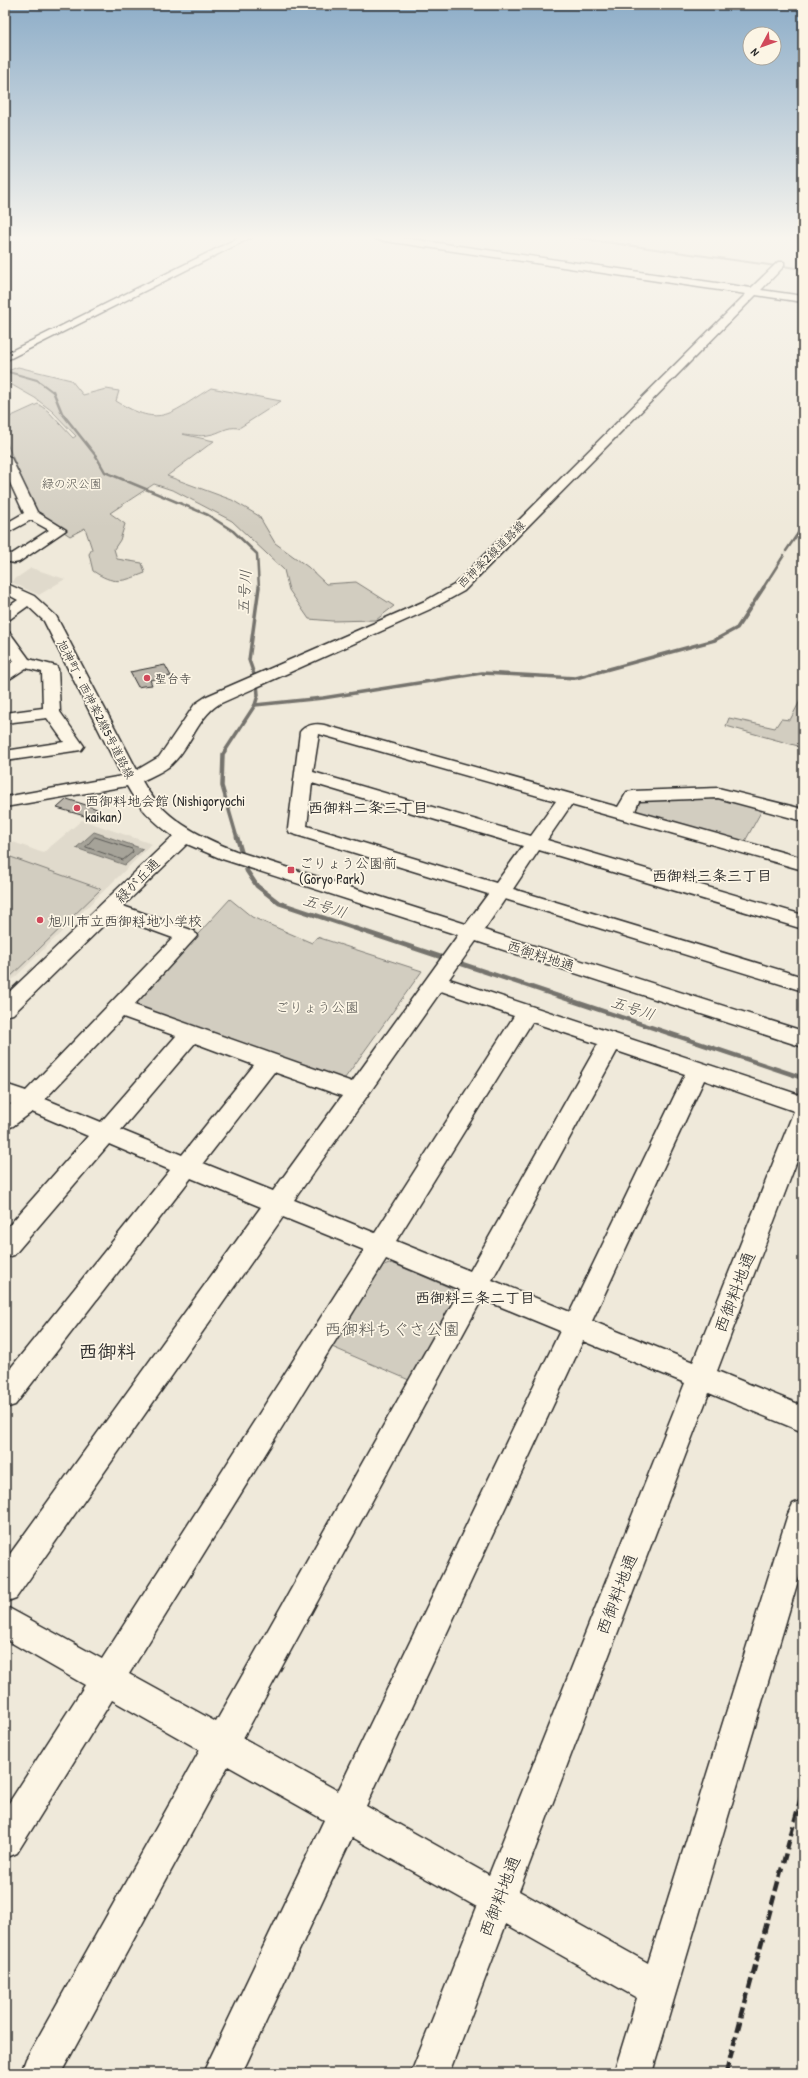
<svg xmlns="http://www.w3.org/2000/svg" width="808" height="2078" font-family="'Patrick Hand','Klee One',sans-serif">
<rect width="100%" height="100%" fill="#efe9da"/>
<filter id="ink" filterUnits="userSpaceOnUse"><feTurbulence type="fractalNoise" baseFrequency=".025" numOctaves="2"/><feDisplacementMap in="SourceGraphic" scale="8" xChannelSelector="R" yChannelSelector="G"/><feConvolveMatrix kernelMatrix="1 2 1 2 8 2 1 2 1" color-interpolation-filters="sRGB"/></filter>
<g filter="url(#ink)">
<!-- built -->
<g fill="#e0dacc">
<polygon points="31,568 65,579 39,595 11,582"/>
<polygon points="82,820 152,844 5,987 5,839 43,853"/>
</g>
<!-- green -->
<g fill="#d2cdc0" stroke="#7e7c76">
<path d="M18,367l53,13 12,15 23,-6 13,2 -3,10c46,28 54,12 95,-13l70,13 -42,27c-14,-2 -17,5 -31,7 -8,2 -18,-1 -26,-1l32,7 -47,35 65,24 27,16 16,27 33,24 18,17 30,-2 38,24 -18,14 -44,1 -23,-2 -20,-29 -5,-20 -52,-49 -57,-30 -21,-7 -44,29 15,11 -5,16 -6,9 3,10 25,4 3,10c-23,9 -31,12 -52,-2l-4,-17 3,-5 -7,-21 -15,8 -33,-22 -32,-75v-20l33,-15 10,7 25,27 3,-2 -24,-25 -17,-13 -30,-17v-9z"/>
<polygon points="800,701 803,701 803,752 798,746 726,726 729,718 775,728 781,719 790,720"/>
<polygon points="720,798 762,810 744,843 639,814 636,809 640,802 646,799"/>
<polygon points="5,855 101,889 5,982"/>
<polygon points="230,899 252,917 312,943 317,937 422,971 345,1078 334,1080 138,1009 136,1002"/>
<polygon points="392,1263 451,1288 456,1297 409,1380 332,1347 381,1267"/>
</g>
<!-- water -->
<polygon fill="#a6a399" stroke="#75736d" points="94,832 143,849 125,865 76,848"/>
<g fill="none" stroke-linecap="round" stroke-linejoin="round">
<!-- shore -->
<polygon stroke="#5c5b57" stroke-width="1" points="95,837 132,849 133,852 123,860 86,847"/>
<!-- stream-far3 -->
<g stroke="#75736d" stroke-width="2">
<polyline points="570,237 776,266"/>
<polyline points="782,266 803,269"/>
<polyline points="5,371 37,380 53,392"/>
</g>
<!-- stream-far2 -->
<g stroke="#75736d" stroke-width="2.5">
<polyline points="53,391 62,413 96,456 105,472 208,515 233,531 257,554 259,588"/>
<polyline points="786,551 803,526"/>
<polyline points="763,588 784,555"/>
</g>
<!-- stream-far1 -->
<g stroke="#75736d" stroke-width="3.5">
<polyline points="255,705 323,698 482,673 576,678 715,640 737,628 764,587"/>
<polyline points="237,838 222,786 223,754 255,705 258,695 257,683 249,660 259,587"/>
</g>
<!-- stream -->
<g stroke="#75736d" stroke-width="4.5">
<polyline points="237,837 247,871 257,886 279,903 447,959"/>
<polyline points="456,962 803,1078"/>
</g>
</g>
<!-- building -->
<g fill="#bcb7ac" stroke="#2b2b2b">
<polygon points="165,665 171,676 150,680 152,685 143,686 138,687 130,672"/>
<polygon points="67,799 86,805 97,809 88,817 57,808"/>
</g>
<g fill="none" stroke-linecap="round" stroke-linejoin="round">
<defs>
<g id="minor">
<polygon points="240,237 252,237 5,361 5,354"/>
<path d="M374,237h22l355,51 27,-26h6v4l-23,24 42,6v6l-47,-7 -292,296 -29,16 -216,97c-22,14 -28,42 -47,60 -8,7 -20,12 -30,17 20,37 56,55 94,70l230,73 22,-30 -198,-61 -2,-4 12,-97c5,-7 16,-9 24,-7l294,82 9,-15 6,-1 85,-3 85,21v12l-85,-23 -79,3 -4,10 168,47v12l-232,-65 -24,35 256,75v14l-264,-79 -26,39 290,88v14l-298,-92 -21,31 319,101v16l-327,-106 -27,38 354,117v49l-86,226 86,35v26l-94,-39 -190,498 129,72 140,-449 5,-10 10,-4v64l-151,509h-38l23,-75 -131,-74 -57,149h-38l66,-166 -125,-70 -110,236h-39l121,-253 -96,-54 -167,307h-40l5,-14 174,-309 -88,-50 -95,153 -12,5v-49l80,-124 -80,-46v-33l97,53 262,-409 -81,-33 -267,381 -11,4v-41l256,-354 -70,-29 -176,227 -10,3v-33l165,-205 -61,-26 -95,111 -9,3v-28l83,-94 -56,-24 -19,14 -8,3v-21l6,-4 -6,-3v-17l21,7 147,-153 -60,-22 -100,98 -8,2v-20l168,-160c-19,-14 -35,-29 -46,-50l-122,21v-10l117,-21 -78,-155 -16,-15 -18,13 -5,2v-12l13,-9 -13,-7v-10l29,13 22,20 81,154 22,-13 36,-53 12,-8 218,-95 29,-16 292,-291 -368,-54zM319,734l237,67 -25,35 -218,-64zM312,783l211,63 -27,37 -189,-57zM187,844l35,15 236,76 -106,147 -218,-77 63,-69 -3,-5 -71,-25zM441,991l73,25 -139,217 -81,-33zM123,1017l53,19 -75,86 -56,-23zM532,1022l66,22 -128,227 -74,-30zM195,1043l59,22 -72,90 -61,-25zM617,1051l68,23 -115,238 -78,-32zM274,1072l68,24 -69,95 -70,-28zM704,1080l90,31 -101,251 -101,-41zM386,1259l74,31 -244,432 -87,-48zM482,1299l78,32 -222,460 -95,-53zM583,1341l102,42 -196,492 -123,-69z"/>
<polygon points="5,454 11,458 37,512 66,530 19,562 14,563 5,561 5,553 12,554 49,530 31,520 5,534 5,524 24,513 5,472"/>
<polygon points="5,631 10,633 29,659 56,666 58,669 60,712 84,746 81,750 5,761 5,751 64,742 47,718 5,723 5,713 43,708 42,672 26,668 11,678 5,680 5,667 14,661 5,647"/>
</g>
</defs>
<!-- minor casing -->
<use href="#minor" stroke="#2b2b2b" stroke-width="3"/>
<!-- minor -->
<use href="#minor" fill="#fcf5e5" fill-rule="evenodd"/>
<!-- rail -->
<polyline stroke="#2b2b2b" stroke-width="4.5" stroke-dasharray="10 4.5" stroke-linecap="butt" points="726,2073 803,1790"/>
</g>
</g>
<!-- sky -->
<linearGradient id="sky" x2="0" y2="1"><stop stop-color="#8dadc8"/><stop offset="0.45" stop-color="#f8f5ee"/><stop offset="1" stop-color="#f8f5ee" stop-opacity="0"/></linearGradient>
<rect width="808" height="528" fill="url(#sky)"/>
<!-- markers -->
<g fill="#d1495b" stroke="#fcf5e5" stroke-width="1.5">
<circle cx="147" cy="678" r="4"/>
<circle cx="77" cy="808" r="4"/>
<rect x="287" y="866" width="8" height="8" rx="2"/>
<circle cx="40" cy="920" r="4"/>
</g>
<g text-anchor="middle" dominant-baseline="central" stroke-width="3.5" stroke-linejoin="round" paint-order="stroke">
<!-- far-park labels -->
<g font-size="12" fill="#555450" stroke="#fcf5e5">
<text x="72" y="483">緑の沢公園</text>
</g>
<!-- far-street labels -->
<g font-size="12" fill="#2b2b2b" stroke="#fcf5e5">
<text transform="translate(491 554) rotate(-45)">西神楽2線道路線</text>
<text transform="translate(96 709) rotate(63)">旭神町・西神楽2線5号道路線</text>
</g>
<!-- far-poi labels -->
<g font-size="12" fill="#2b2b2b" stroke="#fcf5e5" text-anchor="start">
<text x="155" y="678">聖台寺</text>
</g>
<!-- poi labels -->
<g font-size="14" fill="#2b2b2b" stroke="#fcf5e5" text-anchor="start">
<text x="85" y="800">西御料地会館 (Nishigoryochi<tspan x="85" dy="16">kaikan)</tspan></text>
<text x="299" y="862">ごりょう公園前<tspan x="299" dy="16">(Goryo Park)</tspan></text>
<text x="48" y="920">旭川市立西御料地小学校</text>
</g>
<!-- street labels -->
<g font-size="14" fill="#2b2b2b" stroke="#fcf5e5">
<text transform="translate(137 880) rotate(-45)">緑が丘通</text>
<text transform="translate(541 955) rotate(18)">西御料地通</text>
</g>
<!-- park labels -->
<g font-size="14" fill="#555450" stroke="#fcf5e5">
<text x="317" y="1006">ごりょう公園</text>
</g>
<!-- water labels -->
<g font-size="15" font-style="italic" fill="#565552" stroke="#fcf5e5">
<text transform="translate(244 592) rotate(-87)">五号川</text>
<text transform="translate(325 906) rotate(18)">五号川</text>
<text transform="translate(633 1008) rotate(18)">五号川</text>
</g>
<!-- neighbourhood labels -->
<g font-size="15" font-weight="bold" fill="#2b2b2b" stroke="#fcf5e5">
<text x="368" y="807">西御料二条三丁目</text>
<text x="712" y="875">西御料三条三丁目</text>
<text x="475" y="1297">西御料三条二丁目</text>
</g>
<!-- near-street labels -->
<g font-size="17" fill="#2b2b2b" stroke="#fcf5e5">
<text transform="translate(734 1292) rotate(-69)">西御料地通</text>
<text transform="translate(616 1594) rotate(-69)">西御料地通</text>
<text transform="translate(499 1896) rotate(-69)">西御料地通</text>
</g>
<!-- near-park labels -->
<g font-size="17" fill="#555450" stroke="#fcf5e5">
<text x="392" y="1328">西御料ちぐさ公園</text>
</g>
<!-- near-quarter labels -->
<g font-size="19" font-weight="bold" fill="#2b2b2b" stroke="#fcf5e5">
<text x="107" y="1351">西御料</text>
</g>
</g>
<!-- margin -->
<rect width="808" height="2078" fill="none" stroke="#fcf5e5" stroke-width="20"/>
<rect x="10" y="10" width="788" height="2058" fill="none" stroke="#2b2b2b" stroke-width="1.5" filter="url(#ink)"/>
<!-- north arrow -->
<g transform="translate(762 46) rotate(229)"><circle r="19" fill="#fcf5e5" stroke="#a8a49b"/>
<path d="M0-3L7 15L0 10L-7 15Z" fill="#d1495b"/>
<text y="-6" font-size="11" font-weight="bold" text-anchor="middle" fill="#2b2b2b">N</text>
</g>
</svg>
